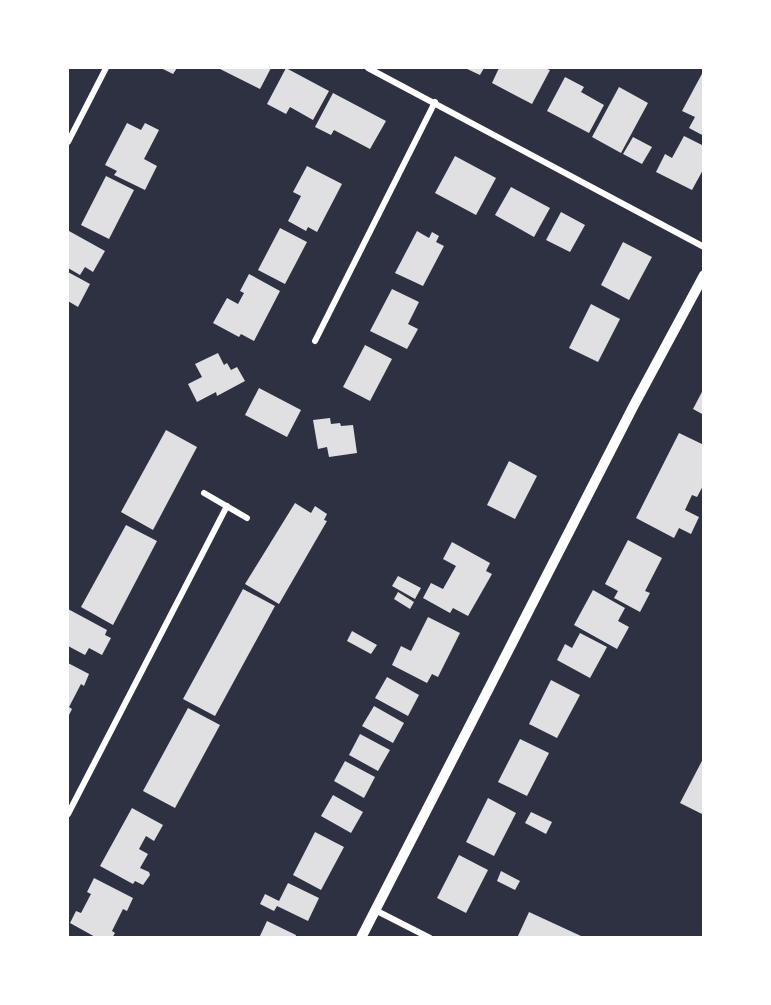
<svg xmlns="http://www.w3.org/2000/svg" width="771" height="1005" font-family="'IBM Plex Sans',sans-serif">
<rect width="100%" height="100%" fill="#2d3142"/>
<!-- building -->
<g fill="#e0e0e3">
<polygon points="161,68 177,68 173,74"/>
<polygon points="218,68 271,68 260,89"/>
<polygon points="286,68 329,91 313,120 290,107 286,114 267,104"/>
<polygon points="465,68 484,68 480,75"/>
<polygon points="499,68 544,68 550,70 532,104 492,83"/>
<polygon points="704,70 704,136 689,128 695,117 682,111"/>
<polygon points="565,77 584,87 581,92 604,105 589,133 547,111"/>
<polygon points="619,87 648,103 621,153 592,137"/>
<polygon points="333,93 386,121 370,149 334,130 331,135 315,127"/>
<polygon points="127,123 141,130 145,123 159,130 144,159 157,166 145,190 114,175 117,171 105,165"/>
<polygon points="684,136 704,146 704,168 692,190 656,172 665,154 672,158"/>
<polygon points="633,137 652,147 642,164 623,154"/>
<polygon points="455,156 496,178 476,215 435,193"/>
<polygon points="307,166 342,184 317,232 308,227 306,231 288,221 301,196 293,192"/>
<polygon points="106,176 134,190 109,239 81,225"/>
<polygon points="511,187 550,208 534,237 495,215"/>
<polygon points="561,212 585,225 570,252 546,240"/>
<polygon points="280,228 307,242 285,284 258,270"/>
<polygon points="69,231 105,251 93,272 85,267 80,275 68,268 68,234"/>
<polygon points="417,231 429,238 432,232 439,236 436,242 444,246 423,286 395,273"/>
<polygon points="623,242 652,257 629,300 601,285"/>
<polygon points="68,272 90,284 78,307 68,301"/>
<polygon points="249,274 280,291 254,341 241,334 239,337 213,323 227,298 238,304 244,293 240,291"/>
<polygon points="392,289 419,302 408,324 418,329 407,349 370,331"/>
<polygon points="591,304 620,319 598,362 569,348"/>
<polygon points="365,345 392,359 370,401 343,387"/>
<polygon points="218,353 224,365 227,363 231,370 237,367 245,381 217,396 216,392 197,402 188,384 202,377 195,364"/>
<polygon points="259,388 301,410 287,437 245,415"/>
<polygon points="704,388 704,415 693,409"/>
<polygon points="330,418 331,424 340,423 341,426 353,425 357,453 329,457 327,447 318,449 313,420"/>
<polygon points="166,430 197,447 153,530 121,512"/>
<polygon points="679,433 704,445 702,459 704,484 697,497 692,495 685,510 699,517 691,534 679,528 674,538 636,518"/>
<polygon points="509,461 537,476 515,519 487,505"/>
<polygon points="295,503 311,513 315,506 327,514 324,520 327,521 279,604 245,584"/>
<polygon points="126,525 157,541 113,625 81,607"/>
<polygon points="628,540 662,558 645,591 650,593 640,612 614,598 618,591 605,584"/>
<polygon points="452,542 490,563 486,571 492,574 468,616 453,608 450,613 423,598 431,583 443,589 456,566 443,559"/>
<polygon points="398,576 421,588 415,599 392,586"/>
<polygon points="243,589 275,606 215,716 183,699"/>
<polygon points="593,590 625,608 618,621 629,627 617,649 574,625"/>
<polygon points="398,592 414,602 410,609 394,599"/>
<polygon points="68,609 107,630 105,635 111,638 102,655 89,648 85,655 68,646"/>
<polygon points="428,617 460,633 438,677 432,674 427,683 392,665 401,646 411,651"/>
<polygon points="352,631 377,645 371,654 347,641"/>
<polygon points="580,633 607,647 590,678 557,660 565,644 572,648"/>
<polygon points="68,663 89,674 84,686 81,684 69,707 72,709 68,717"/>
<polygon points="387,677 419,695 408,716 375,698"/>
<polygon points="551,680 580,695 557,738 529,724"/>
<polygon points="374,706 404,723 393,743 362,726"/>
<polygon points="188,708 220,725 175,808 143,791"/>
<polygon points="360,734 390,750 378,771 349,755"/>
<polygon points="520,739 549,753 527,796 498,782"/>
<polygon points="704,757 704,815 680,803"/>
<polygon points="345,761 375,777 364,798 334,781"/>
<polygon points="333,795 363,812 351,833 321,816"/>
<polygon points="488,798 516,813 494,856 466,842"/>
<polygon points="132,808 163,825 154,841 146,836 139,849 148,854 140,868 149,872 150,875 143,885 135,881 133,884 100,866"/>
<polygon points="531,812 552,822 546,834 525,823"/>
<polygon points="315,832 344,847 321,890 293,875"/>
<polygon points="459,855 488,870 466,913 437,898"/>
<polygon points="501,871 520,881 515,890 497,881"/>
<polygon points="94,878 133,898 127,911 123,909 112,931 115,933 112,938 97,938 70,923 76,911 81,913 91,894 87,892"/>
<polygon points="288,883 319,898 308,921 277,906 274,911 260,904 265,894 279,901"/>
<polygon points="529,912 581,936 580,938 517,938"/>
<polygon points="267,921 296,935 295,938 259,938"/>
</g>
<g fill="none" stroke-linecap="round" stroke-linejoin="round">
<!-- minor -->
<g stroke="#fff" stroke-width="6">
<polyline points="368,68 704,247"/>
<polyline points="68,142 106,68"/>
<polyline points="315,341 435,102"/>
<polyline points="204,493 247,518"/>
<polyline points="68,814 227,506"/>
<polyline points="375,910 430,938"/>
</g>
<!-- tertiary -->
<polyline stroke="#fff" stroke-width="10" points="361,938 634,405 704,275"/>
</g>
<!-- border -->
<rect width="771" height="1005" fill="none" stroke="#ffffff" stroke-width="138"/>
</svg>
